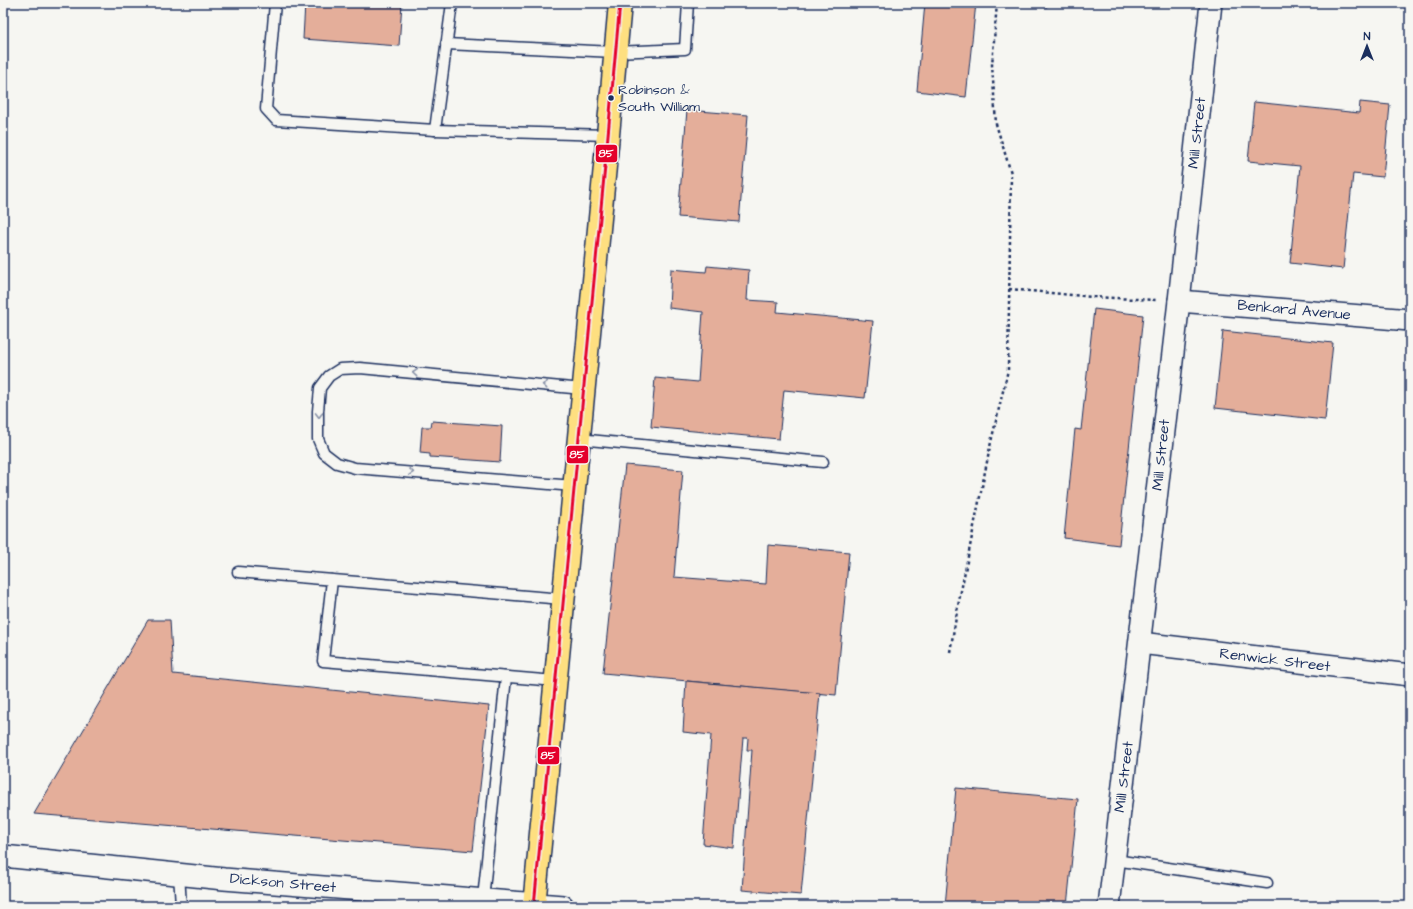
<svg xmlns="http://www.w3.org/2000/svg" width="1413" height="909" font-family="'Architects Daughter',sans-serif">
<rect width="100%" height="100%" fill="#f6f6f2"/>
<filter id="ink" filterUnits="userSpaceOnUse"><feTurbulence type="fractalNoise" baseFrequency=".025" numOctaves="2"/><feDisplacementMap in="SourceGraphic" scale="8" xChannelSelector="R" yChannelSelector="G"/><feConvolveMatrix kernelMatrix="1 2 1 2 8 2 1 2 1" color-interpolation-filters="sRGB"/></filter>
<g filter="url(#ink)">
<!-- building -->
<g fill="#e4ae9a" stroke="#1b2f5e">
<polygon points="305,3 402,3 399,46 303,39"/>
<polygon points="925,3 976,3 966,97 917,91"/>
<polygon points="1011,3 1048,3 1047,7"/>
<polygon points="1254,102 1359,113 1360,102 1390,105 1383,177 1353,174 1343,269 1290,263 1300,166 1248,161"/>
<polygon points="687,110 748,115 739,222 678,217"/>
<polygon points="707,266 749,270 747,300 778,302 777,312 873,321 865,398 784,390 779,439 651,427 655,378 698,382 703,312 669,308 671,269 706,272"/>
<polygon points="1094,309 1143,315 1119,545 1064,538 1075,429 1081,430"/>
<polygon points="1223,331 1333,343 1325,420 1215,408"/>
<polygon points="432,421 502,426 500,462 430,457 430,454 420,453 422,427 431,427"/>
<polygon points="625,465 683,470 674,577 766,584 768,545 849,552 836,695 603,673"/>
<polygon points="148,620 170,620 173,674 489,706 473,851 34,814"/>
<polygon points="686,681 820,693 801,895 742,890 752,750 747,750 748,738 743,738 734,848 703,844 711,735 683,732"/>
<polygon points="956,788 1078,799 1067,906 945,906"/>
</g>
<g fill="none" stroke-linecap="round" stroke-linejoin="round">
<defs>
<g id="lane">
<polyline points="275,3 266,109 276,120 435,130 452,3"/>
<polyline points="446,44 615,52 685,49 688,3"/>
<polyline points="435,130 608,135"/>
<polyline points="578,439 823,462"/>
<polyline points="574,486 355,468 337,463 324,453 318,439 318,411 320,388 329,376 340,369 360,368 583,389"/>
<polyline points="238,572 563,599"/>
<polyline points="332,580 323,661 555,681"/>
<polyline points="1115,860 1267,883"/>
<polyline points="179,874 181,906"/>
<polyline points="483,899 506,677"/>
</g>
<g id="street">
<polyline points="1179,301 1410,320"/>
<polyline points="1140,643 1410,675"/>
<polyline points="3,856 224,879 563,906"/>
<polyline points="1109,906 1179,301 1211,3"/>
</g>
<polyline id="highway" points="534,906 608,135 620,3"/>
</defs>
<!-- lane casing -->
<use href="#lane" stroke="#1b2f5e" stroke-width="13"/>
<!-- street casing -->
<use href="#street" stroke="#1b2f5e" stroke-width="24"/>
<!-- highway casing -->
<use href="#highway" stroke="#1b2f5e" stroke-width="25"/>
<!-- path -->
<g stroke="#1b2f5e" stroke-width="2.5" stroke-dasharray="3 3" stroke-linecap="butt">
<polyline points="1009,289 1093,297 1156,300"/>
<polyline points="950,652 958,606 991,442 1008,370 1011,173 996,124 992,65 997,3"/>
</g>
<!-- lane -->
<use href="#lane" stroke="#f6f6f2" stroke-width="10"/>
<!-- street -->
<use href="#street" stroke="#f6f6f2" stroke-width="21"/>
<!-- highway -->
<use href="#highway" stroke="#fedf80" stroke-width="22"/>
<defs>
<polyline id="bus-1" points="534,906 608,135 620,3"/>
</defs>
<!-- bus-1 casing -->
<use href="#bus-1" stroke="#f6f6f2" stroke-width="6"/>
<!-- bus-1 -->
<use href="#bus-1" stroke="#e4002b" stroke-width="3"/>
</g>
<!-- one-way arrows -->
<defs><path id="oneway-chevron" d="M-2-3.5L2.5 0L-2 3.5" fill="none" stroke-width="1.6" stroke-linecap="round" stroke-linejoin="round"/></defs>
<g stroke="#8892a8">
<use href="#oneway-chevron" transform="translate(415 373) rotate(-175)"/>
<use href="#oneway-chevron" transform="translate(545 385) rotate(-175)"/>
<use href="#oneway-chevron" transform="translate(319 415) rotate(91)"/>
<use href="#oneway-chevron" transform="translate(411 472) rotate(5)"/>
</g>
</g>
<!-- markers -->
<circle fill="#1b2f5e" stroke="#f6f6f2" stroke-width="1.5" cx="611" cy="98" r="3.5"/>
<g text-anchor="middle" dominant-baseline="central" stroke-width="3" stroke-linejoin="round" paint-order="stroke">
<!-- bus labels -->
<g font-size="14" fill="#1b2f5e" stroke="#f6f6f2" text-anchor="start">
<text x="618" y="90">Robinson &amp;<tspan x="618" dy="17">South William</tspan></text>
</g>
<!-- street labels -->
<g font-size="15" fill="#1b2f5e" stroke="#f6f6f2">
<text transform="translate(1197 133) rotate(-84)">Mill Street</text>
<text transform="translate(1294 310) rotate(5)">Benkard Avenue</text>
<text transform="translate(1161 455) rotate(-84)">Mill Street</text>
<text transform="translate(1275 660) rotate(7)">Renwick Street</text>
<text transform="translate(1124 777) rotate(-83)">Mill Street</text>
<text transform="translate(283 883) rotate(5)">Dickson Street</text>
</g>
</g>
<g stroke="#f6f6f2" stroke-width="1.5">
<rect x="595" y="144" width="23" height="19" rx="4" fill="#e4002b"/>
<rect x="566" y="445" width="23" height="19" rx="4" fill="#e4002b"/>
<rect x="537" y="746" width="23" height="19" rx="4" fill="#e4002b"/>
</g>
<g font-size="11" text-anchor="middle" font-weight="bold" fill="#fff">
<text x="606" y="157">85</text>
<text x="577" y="458">85</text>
<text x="548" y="759">85</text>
</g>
<!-- margin -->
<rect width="1413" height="909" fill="none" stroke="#f6f6f2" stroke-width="16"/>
<rect x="8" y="8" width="1397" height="893" fill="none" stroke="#1b2f5e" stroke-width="1.5" filter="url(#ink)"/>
<!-- north arrow -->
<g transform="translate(1367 46)" stroke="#f6f6f2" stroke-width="3" paint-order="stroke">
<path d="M0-3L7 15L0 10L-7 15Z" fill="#1b2f5e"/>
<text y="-6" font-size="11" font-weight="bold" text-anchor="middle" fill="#1b2f5e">N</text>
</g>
</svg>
